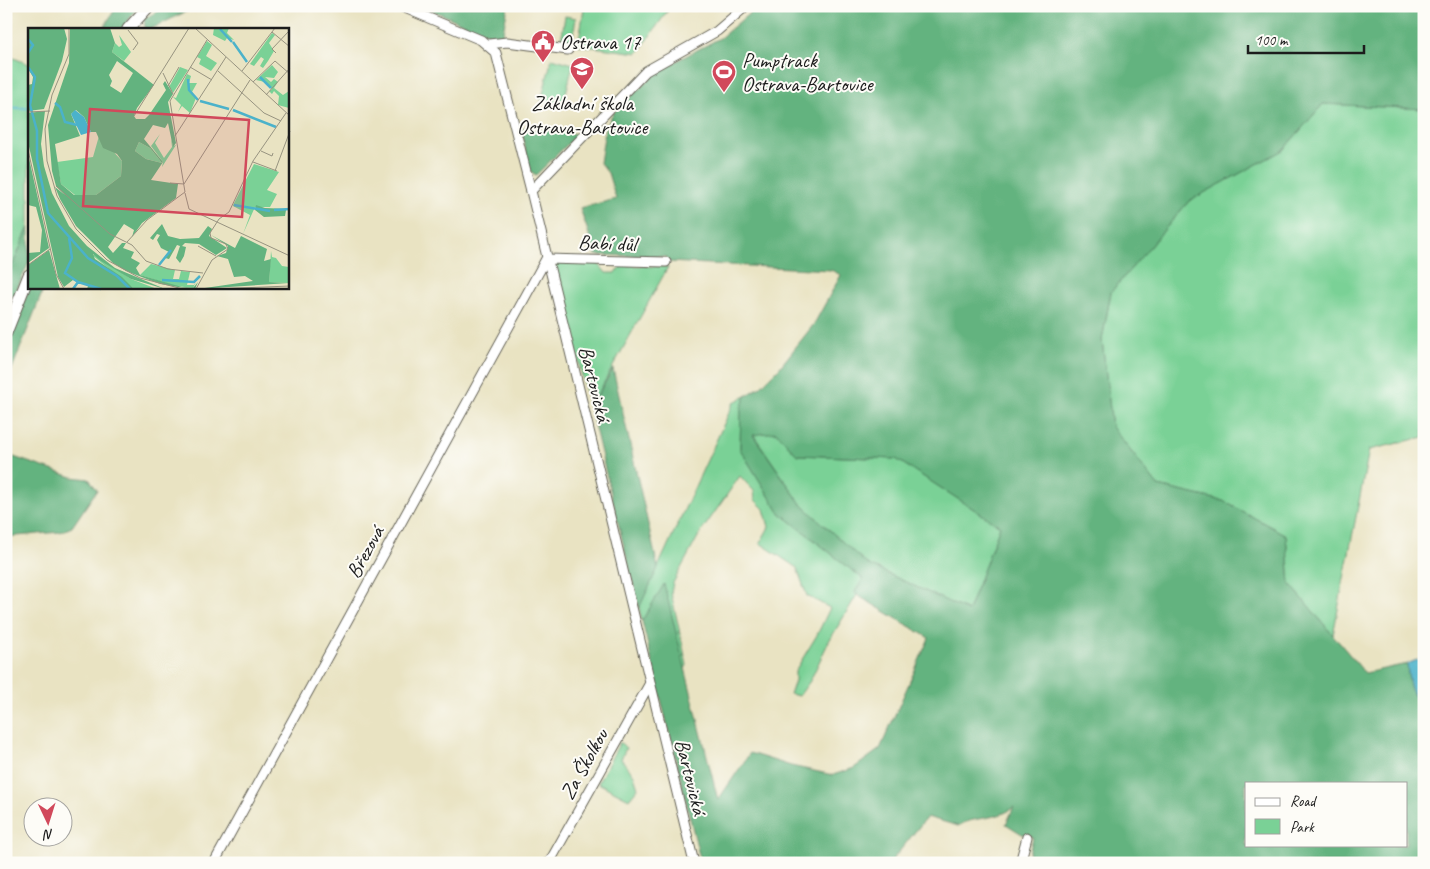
<svg xmlns="http://www.w3.org/2000/svg" width="1430" height="869" font-family="Caveat,sans-serif">
<rect width="100%" height="100%" fill="#fdfcf7"/>
<filter id="ink" filterUnits="userSpaceOnUse"><feTurbulence type="fractalNoise" baseFrequency=".02" numOctaves="2"/><feDisplacementMap in="SourceGraphic" scale="10" xChannelSelector="R" yChannelSelector="G"/><feConvolveMatrix kernelMatrix="1 2 1 2 8 2 1 2 1" color-interpolation-filters="sRGB"/></filter>
<filter id="wash" filterUnits="userSpaceOnUse"><feTurbulence type="fractalNoise" baseFrequency=".0096" numOctaves="4" result="noise"/><feDisplacementMap in="SourceGraphic" scale="20" xChannelSelector="R" yChannelSelector="G"/><feGaussianBlur stdDeviation="1.12" result="paint"/><feColorMatrix in="noise" values="0 0 0 0 0 0 0 0 0 0 0 0 0 0 0 0 0 1.4 0 .05"/><feComposite in="paint" operator="in"/></filter>
<g filter="url(#wash)">
<rect width="100%" height="100%" fill="#e9e3c2"/>
<!-- green -->
<g fill="#7ad196" stroke="#4b7659">
<polygon points="577,6 671,6 638,53 578,45 584,9"/>
<polygon points="565,16 576,18 572,42 561,41"/>
<polygon points="6,55 29,64 29,227 6,280"/>
<polygon points="552,58 573,64 563,106 541,101"/>
<polygon points="1323,104 1424,109 1424,437 1369,450 1333,635 1290,584 1286,535 1223,501 1158,486 1112,427 1102,340 1111,292 1189,201 1283,150"/>
<polygon points="554,262 598,263 606,273 615,273 622,265 668,267 590,408"/>
<polygon points="746,396 741,410 740,449 779,512 863,579 855,592 857,595 829,641 810,681 799,696 790,694 795,681 795,671 817,635 830,608 807,596 797,568 760,543 769,527 764,509 755,500 754,491 740,476 699,535 673,583 671,593 687,665 685,669 664,585 642,621 639,608 734,402"/>
<polygon points="776,432 797,455 896,459 1000,526 968,611 867,564 801,504 753,434"/>
<polygon points="620,742 626,748 621,759 634,775 638,788 629,799 598,783"/>
</g>
<!-- forest -->
<g fill="#63b37f" stroke="#40684e" fill-rule="evenodd">
<polygon points="117,6 139,6 122,29 103,29"/>
<polygon points="167,6 197,6 151,29 145,29 144,19"/>
<polygon points="422,6 508,6 502,37 495,37"/>
<path d="M758,6h666v103l-101,-5 -40,46 -94,51 -78,91 -9,48 10,87 46,59 65,15 63,34 4,49 75,89 42,-9c2,17 2,31 17,42v157h-397l6,-26 -11,-3 -16,-10 8,-17c-16,14 -39,8 -56,19l-31,-9 -37,46h-189l-59,-242 22,-37 54,216 32,-47 41,13 42,9 21,-7 26,-19 49,-111 -72,-43 -2,-3 8,-13 -84,-67 -39,-63 1,-41 5,-12 14,-9 20,-20 34,-43 27,-49 -10,-5 -163,-8 -1,-5 -71,-2 -16,-47 36,-9 -8,-26 -8,-10 5,-33 8,-17 41,-38 26,-16 40,-21zM776,432l21,23 99,4 104,67 -32,85 -101,-47 -66,-60 -48,-69zM1246,783h160v62h-160z"/>
<polygon points="521,128 578,134 536,175 530,171"/>
<polygon points="29,227 29,262 14,296 6,299 6,280"/>
<polygon points="29,288 44,288 6,384 6,345"/>
<polygon points="613,369 658,568 639,608 590,408"/>
<polygon points="8,455 72,477 89,479 97,490 72,527 60,532 6,537 6,464"/>
</g>
<!-- water -->
<path fill="#4bb2ca" stroke="#346773" d="M1424,657v49c-15,-11 -15,-25 -17,-42z"/>
<g fill="none" stroke-linecap="round" stroke-linejoin="round">
<!-- stream -->
<polyline stroke="#4bb2ca" stroke-width="2.5" points="6,108 29,108"/>
</g>
</g>
<g filter="url(#ink)">
<g fill="none" stroke-linecap="round" stroke-linejoin="round">
<defs>
<g id="minor">
<polyline points="400,6 481,40 496,53 531,191"/>
<polyline points="489,44 507,42 568,50"/>
<polyline points="214,863 546,259 666,262"/>
<polyline points="549,863 650,683"/>
<polyline points="694,863 531,191 646,71 717,31 746,6"/>
<polyline points="1020,863 1027,837"/>
</g>
<g id="tertiary">
<polyline points="128,29 149,6"/>
<polyline points="6,333 29,275"/>
</g>
</defs>
<!-- minor casing -->
<use href="#minor" stroke="#646256" stroke-width="11"/>
<!-- tertiary casing -->
<use href="#tertiary" stroke="#646256" stroke-width="13"/>
<!-- minor -->
<use href="#minor" stroke="#fff" stroke-width="9"/>
<!-- tertiary -->
<use href="#tertiary" stroke="#fff" stroke-width="11"/>
</g>
</g>
<!-- icons -->
<defs>
<symbol id="civic-pin" viewBox="-11 -11 22 30"><path d="M0 17L-7.5 6A9.5 9.5 0 1 1 7.5 6Z" fill="#d1495b" stroke="#fdfcf7"/><path d="M-.6-6.5H3V-4.5H.6V-3L4-1V1h2V6H-6V1h2V-1L-.6-3ZM-1.2 2.5V6h2.4V2.5Z" fill="#fff"/></symbol>
<symbol id="school-pin" viewBox="-11 -11 22 30"><path d="M0 17L-7.5 6A9.5 9.5 0 1 1 7.5 6Z" fill="#d1495b" stroke="#fdfcf7"/><path d="M0-5L7-2L0 1L-7-2ZM-4 1L0 2.5L4 1V4Q0 6-4 4Z" fill="#fff"/></symbol>
<symbol id="stadium-pin" viewBox="-11 -11 22 30"><path d="M0 17L-7.5 6A9.5 9.5 0 1 1 7.5 6Z" fill="#d1495b" stroke="#fdfcf7"/><path d="M0-5a6.5 5 0 1 0 0 10a6.5 5 0 1 0 0-10ZM-3.5-1.8h7v3.6h-7Z" fill="#fff"/></symbol>
</defs>
<g fill-rule="evenodd">
<use href="#civic-pin" x="529" y="28" width="28" height="38"/>
<use href="#school-pin" x="568" y="55" width="28" height="38"/>
<use href="#stadium-pin" x="710" y="58" width="28" height="38"/>
</g>
<g text-anchor="middle" dominant-baseline="central" stroke-width="4" stroke-linejoin="round" paint-order="stroke">
<!-- poi labels -->
<g font-size="21" fill="#1c1c1c" stroke="#fdfcf7" text-anchor="start">
<text x="560" y="42">Ostrava 17</text>
<text x="742" y="60">Pumptrack<tspan x="742" dy="24">Ostrava-Bartovice</tspan></text>
<text x="582" y="103" text-anchor="middle">Základní škola<tspan x="582" dy="24">Ostrava-Bartovice</tspan></text>
</g>
<!-- street labels -->
<g font-size="21" fill="#1c1c1c" stroke="#fdfcf7">
<text transform="translate(607 243) rotate(2)">Babí důl</text>
<text transform="translate(595 384) rotate(76)">Bartovická</text>
<text transform="translate(365 552) rotate(-61)">Březová</text>
<text transform="translate(584 764) rotate(-61)">Za Školkou</text>
<text transform="translate(691 777) rotate(76)">Bartovická</text>
</g>
</g>
<!-- overview -->
<g transform="translate(28 28)">
<rect width="261" height="261" fill="#e9e3c2"/>
<path d="M186,0h15l-2,5 7,7 -7,-2 -2,3 -12,-6zM244,5l3,2 -6,8 5,8 -6,10 -5,7 -3,-2 4,-7 -3,-2 -7,9 -4,-2zM91,7l12,17 -7,9 -12,-9 3,-9 4,4 3,-2zM179,13l5,4 -6,11 11,7 -6,8 -12,-7 2,-5 -4,-2zM244,37l6,7 -4,6 -9,-1 6,5 3,-3 4,3 -4,6 9,7 6,-4v17l-11,-3 1,-9 -5,-5 -2,3 -3,-3 3,-2 -7,-7 -9,-2zM152,39l8,3 -15,23 -4,-6zM159,46l4,2 -2,7h8l-5,9 4,6 -6,15 -8,-7 -4,6 3,-7 -8,-8 3,1zM132,106l-5,9 9,15 8,-11 -1,-9 2,8 3,-1 -14,22 1,-5 -12,-16zM71,108l23,25 -1,15 -25,19h-21l-14,-11 -4,-22 36,-5zM111,114l11,6 12,15 -16,-4 -11,-8zM226,136l25,8 -12,18 10,4 -7,13h-15l-12,27 7,-19 -17,-9v-1zM243,223l1,6 4,1 6,8 7,1v16l-20,-1zM64,227h3l36,24 26,10h-23zM123,236l24,6 -2,9h6l2,-8 9,1 -3,13h7l2,-3 -3,6 -17,-2 -36,-11z" fill="#7ad196"/>
<path d="M0,0h36l3,11 -5,22 -18,48 -16,2v-26l4,-1 1,-7 -5,-9zM42,0h40l5,15 -3,9 42,33 -17,23 -3,8 2,3h9l4,-4 17,-25 -3,-6 2,-3 8,13 -5,8 8,41 -3,4 -5,-24 -3,5 -12,-3 -9,14 19,23 -12,18 27,4 -2,14 -34,25 -10,14 2,-7 -10,-6 -16,23 5,6 9,-10h4l-3,5 11,4 -3,6 9,5 -4,5 4,7 42,12 11,1 5,-6 -3,7 -17,-2 -18,-3 -34,-13 -13,-8 -37,-37 -16,-27 -5,-12 10,8 -9,-9 -4,-15 -4,-46 21,-62zM89,33l16,12 -12,20 -11,-7 2,-5 -3,-6zM48,82l8,7 7,15h5l7,16 14,6 5,7 -1,15 -25,19h-22l-13,-11 -6,-40 25,-8 -9,-22zM111,114l11,6 12,15 -16,-4 -11,-8zM17,83l-4,33 3,22 8,27 17,33 18,20 28,22 50,21 -34,-10 -30,-18 -8,-7 2,5 27,18 12,12h-47l1,-3 -15,-6 -9,7 -6,-10 -30,-135v-29zM0,126l21,94 -21,15v-10l12,-1 2,-22 -6,-23 -8,-2zM228,177l9,3 25,1 -4,1 -1,6 -21,1 -9,-7zM134,196l6,12 12,3 19,-1 9,-12 4,3 -3,7 18,12 -11,7 -17,-11 -14,-1 -3,3 4,1 -2,9 -4,7 -4,-5 4,-12 -3,-1 -8,14 -4,-1 4,-6 -8,-4 -4,-8 3,-5 -3,-1 -4,6 -3,-2zM183,207l24,13 6,-12 26,13 -3,12 7,-2 -2,23 20,1 -91,6 55,-8 -8,-5 -11,1 -6,-18 -11,-3 9,-3 2,-7zM21,222l11,39h-32v-24z" fill="#63b37f" fill-rule="evenodd"/>
<path d="M47,82l9,7 7,15 -10,3 -10,-21z" fill="#4bb2ca"/>
<path fill="none" stroke="#4bb2ca" stroke-width="2.5" d="M192,1l12,13M0,11l5,6 -5,8M205,14l14,20M0,39l7,10 -5,28 7,26v28l11,54 40,45 29,18 13,13M232,49l11,11M160,51l1,11 9,10M172,73l29,8M27,75l5,4 5,15 12,3M205,82l43,17M206,177l36,6M246,182l16,-1M41,210l3,20 -7,15 13,9 -5,7M131,237l12,-15M134,252l32,2 6,-6M50,254l23,7"/>
<path fill="none" stroke="#979380" stroke-width="1" d="M41,0v26l-17,41 -7,34 2,32 10,35 19,33 31,31 33,18 43,11M167,0l95,88M100,2l10,13 -5,7M244,4l18,15M248,25l-4,-4 17,-18M162,39l22,13M190,43l46,42 17,8M214,43l33,-43M135,45l10,21M225,54l22,-21 15,13M140,58l11,-19M238,67l24,-27M0,84l22,-1M106,88l55,-88M147,108l51,-79M0,122l28,124 8,15M233,123l11,5 1,-3M225,134l24,9M247,143l15,-40M142,155l14,1 66,-104M28,158l54,48 22,11 14,16 22,8 35,4M157,165l4,16 101,47M99,214l20,-22 38,-28 -15,-91 37,-61M170,218l18,10M0,237l22,-16M168,261l16,-29 16,-11 -2,-5 -15,-6 -1,-5 9,-14 10,-7 24,-51 33,-48M186,261l76,-3"/>
<path fill="#d1495b" fill-opacity="0.15" stroke="#d1495b" stroke-width="2.5" d="M62,81l159,11 -7,97 -159,-11z"/>
<rect width="261" height="261" fill="none" stroke="#1c1c1c" stroke-width="2.5"/>
</g>
<!-- margin -->
<rect width="1430" height="869" fill="none" stroke="#fdfcf7" stroke-width="25"/>
<!-- legend -->
<rect x="1245" y="782" width="162" height="65" fill="#fdfcf7" stroke="#a3a29f"/>
<rect x="1255" y="798" width="25" height="8" fill="#ffffff" stroke="#a3a29f"/>
<text x="1290" y="806" font-size="15" fill="#1c1c1c">Road</text>
<rect x="1255" y="819" width="25" height="15" fill="#7ad196" stroke="#a3a29f"/>
<text x="1290" y="832" font-size="15" fill="#1c1c1c">Park</text>
<!-- north arrow -->
<g transform="translate(48 822) rotate(176)"><circle r="24" fill="#fdfcf7" stroke="#a3a29f"/>
<path d="M0-4L9 19L0 12L-9 19Z" fill="#d1495b"/>
<text y="-8" font-size="14" font-weight="bold" text-anchor="middle" fill="#1c1c1c">N</text>
</g>
<!-- scale -->
<path d="M1248 45v8h116v-8" fill="none" stroke="#1c1c1c" stroke-width="2.5"/>
<text x="1255" y="45" font-size="15" fill="#1c1c1c" stroke="#fdfcf7" stroke-width="4" paint-order="stroke">100 m</text>
</svg>
